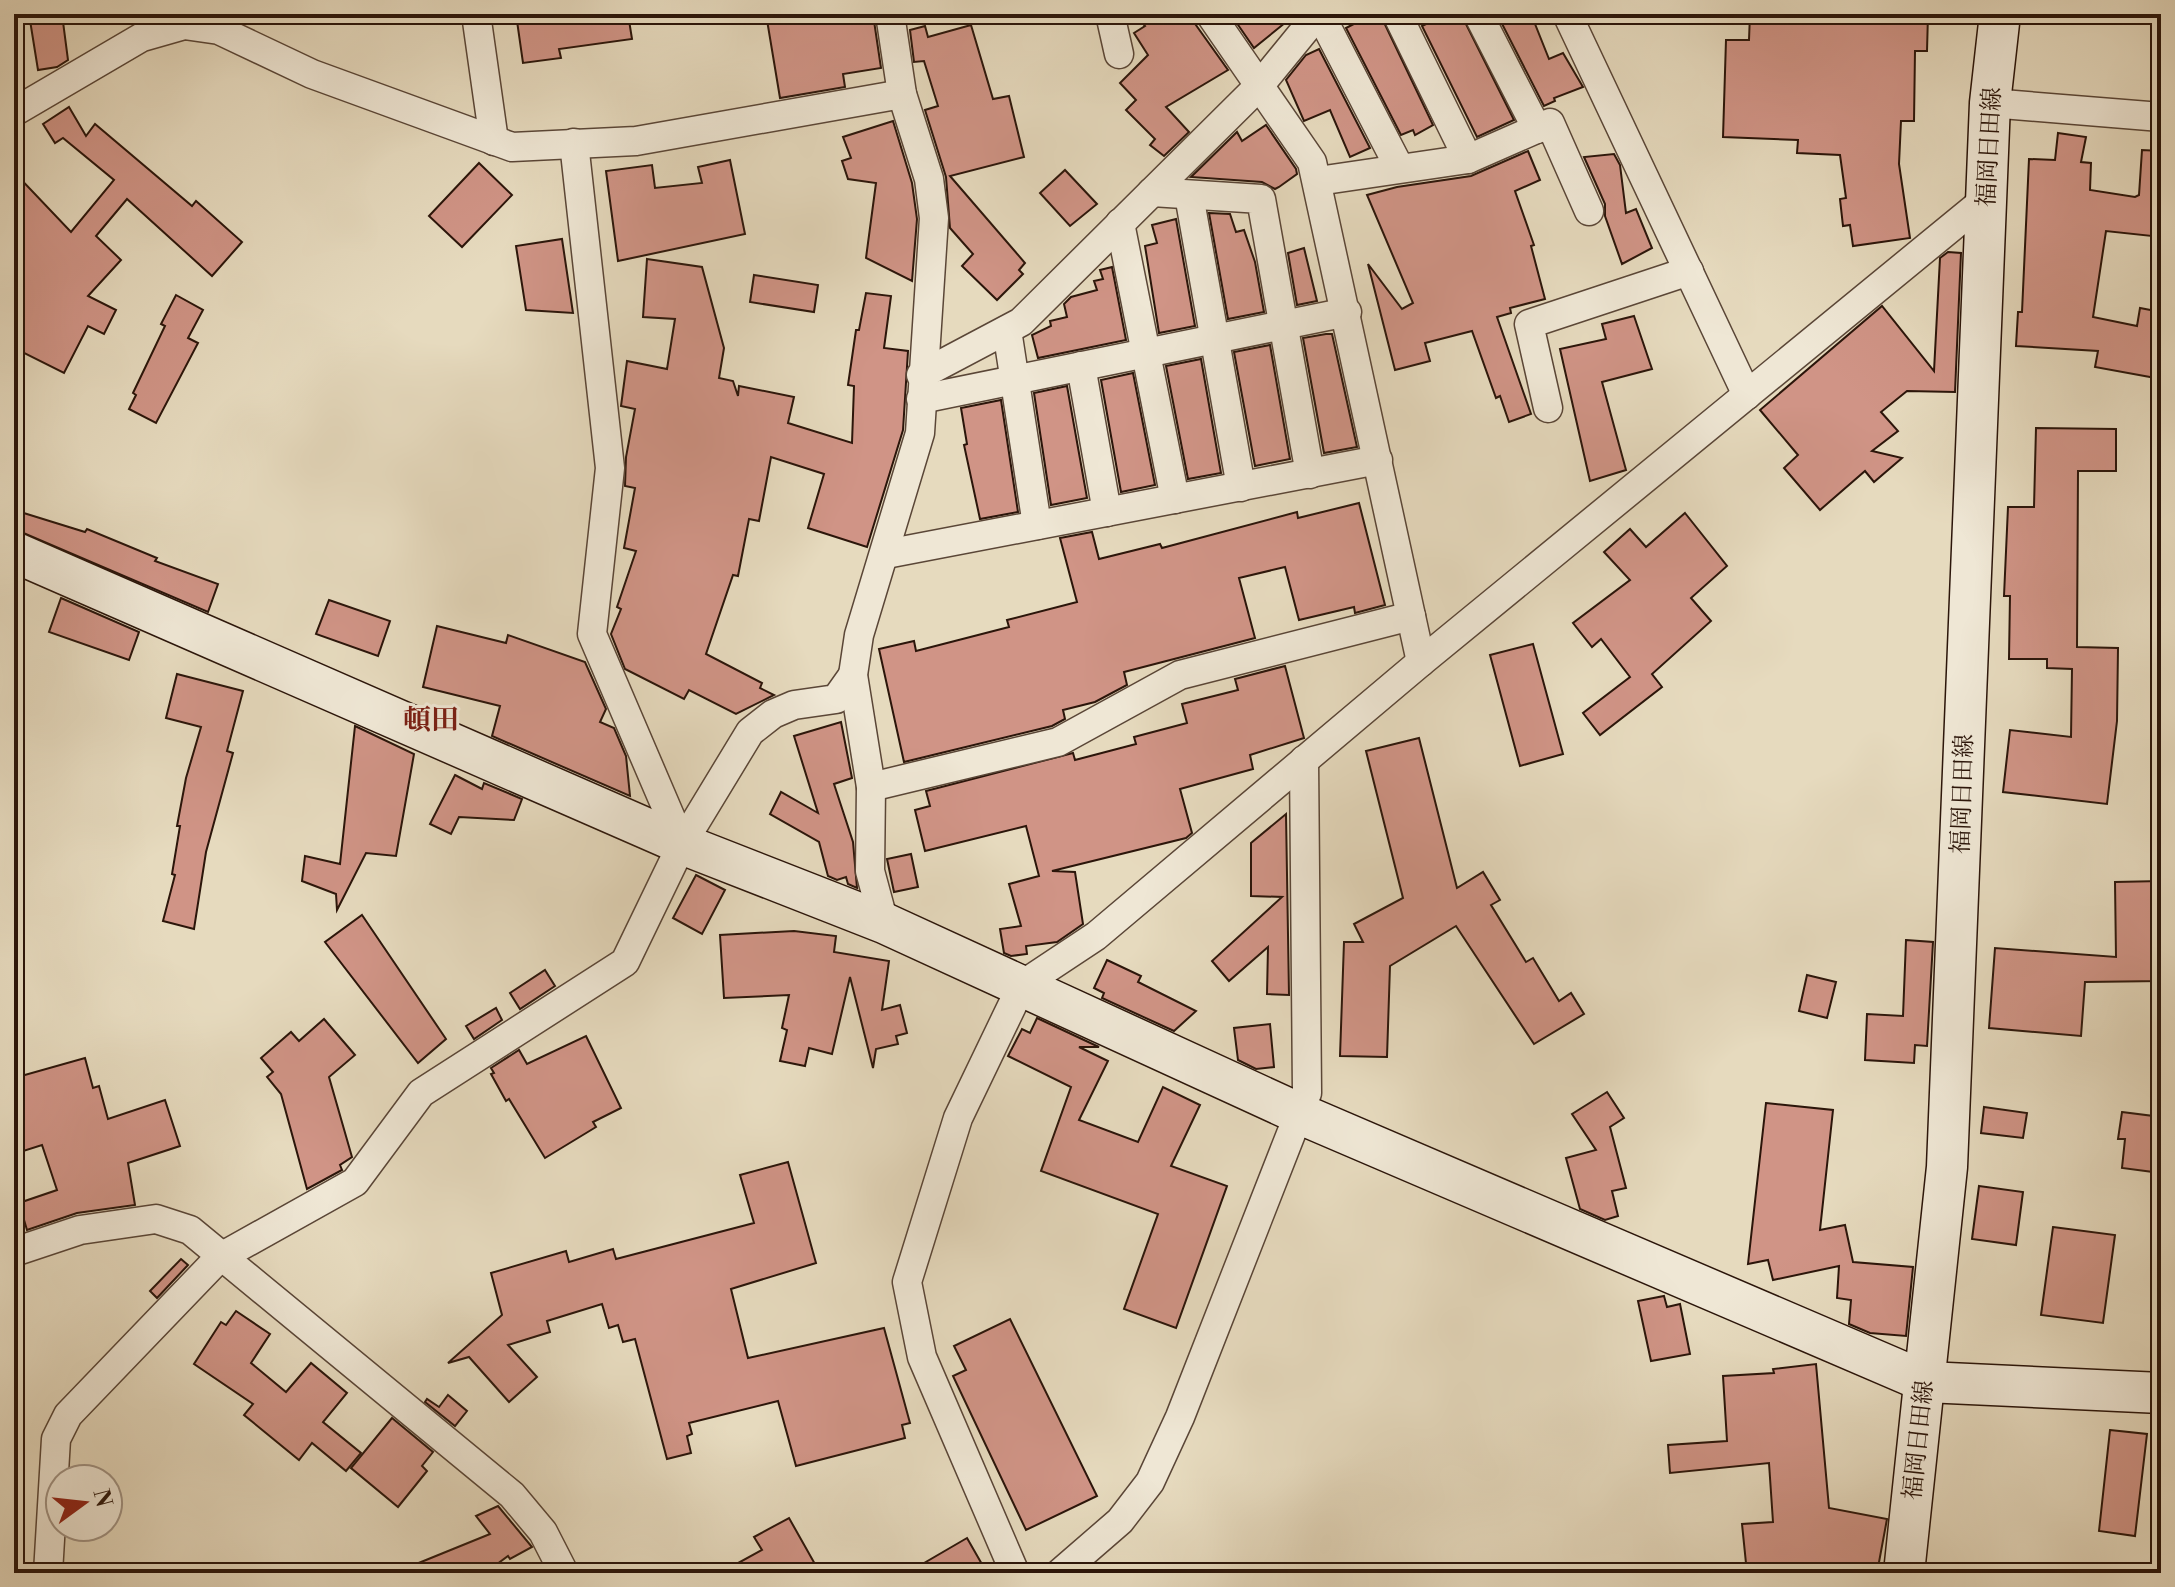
<svg xmlns="http://www.w3.org/2000/svg" width="2175" height="1587" font-family="'Libre Bodoni','Noto Serif JP',serif">
<rect width="100%" height="100%" fill="#e6dabe"/>
<filter id="stains"><feTurbulence type="fractalNoise" baseFrequency=".0025" numOctaves="4"/><feColorMatrix values="0 0 0 0 .2 0 0 0 0 .09 0 0 0 0 .02 0 0 0 .5 -.17"/></filter>
<radialGradient id="worn" r=".72"><stop offset=".6" stop-color="#630" stop-opacity="0"/><stop offset="1" stop-color="#630" stop-opacity=".3"/></radialGradient>
<!-- building -->
<g fill="#d09486" stroke="#2b150a" stroke-width="2">
<polygon points="29,14 62,14 68,60 57,67 38,70"/>
<polygon points="516,14 628,14 632,39 559,49 561,58 523,63"/>
<polygon points="766,14 873,14 881,68 843,74 845,87 780,98"/>
<polygon points="1135,14 1188,14 1228,70 1166,107 1189,132 1164,156 1150,145 1155,139 1126,110 1136,100 1120,83 1148,55 1134,33 1145,26"/>
<polygon points="1240,14 1296,14 1254,48 1234,19"/>
<polygon points="1373,14 1380,14 1433,125 1415,135 1413,130 1401,135 1346,28"/>
<polygon points="1446,14 1461,14 1514,120 1477,137 1422,26"/>
<polygon points="1497,14 1531,14 1549,59 1563,53 1583,87 1554,98 1555,101 1544,106"/>
<polygon points="1750,14 1928,14 1927,51 1915,51 1914,121 1901,121 1899,164 1910,238 1853,246 1850,225 1843,226 1840,199 1846,198 1840,155 1797,153 1798,140 1723,137 1726,40 1749,40"/>
<polygon points="971,25 993,99 1009,96 1024,157 950,176 1025,263 1019,270 1023,274 997,300 962,266 973,254 950,228 946,177 925,110 938,106 924,61 914,62 910,30 925,26 928,37"/>
<polygon points="1319,49 1370,148 1350,157 1330,110 1304,121 1286,80 1306,55"/>
<polygon points="69,107 86,136 95,124 192,206 196,201 242,242 212,276 127,199 96,236 121,260 88,296 116,310 104,334 88,326 64,373 14,348 14,172 71,232 114,180 63,138 55,143 43,124"/>
<polygon points="893,121 912,183 917,219 912,281 866,258 876,183 848,179 842,161 851,158 843,137"/>
<polygon points="1266,125 1296,169 1297,174 1279,187 1275,189 1262,182 1191,177 1237,132 1242,141"/>
<polygon points="2058,133 2086,137 2081,162 2091,163 2090,190 2135,197 2139,195 2142,150 2161,151 2161,237 2106,231 2093,317 2137,326 2140,308 2161,312 2161,379 2095,367 2098,351 2016,346 2018,312 2022,312 2029,159 2055,160"/>
<polygon points="1528,151 1540,180 1515,191 1534,245 1531,246 1545,299 1510,308 1511,313 1497,317 1531,414 1509,422 1500,396 1496,398 1472,331 1425,343 1430,361 1395,370 1368,264 1402,309 1413,303 1367,195 1397,187 1471,176"/>
<polygon points="1614,154 1620,165 1626,213 1636,209 1652,248 1622,264 1605,216 1605,204 1584,157"/>
<polygon points="730,160 745,234 618,261 606,171 652,165 655,188 702,183 698,167"/>
<polygon points="479,163 512,195 462,247 429,216"/>
<polygon points="1065,170 1097,204 1070,226 1040,193"/>
<polygon points="1209,213 1230,214 1236,232 1244,230 1255,262 1264,312 1228,319"/>
<polygon points="1176,219 1195,326 1159,333 1145,246 1157,243 1152,225"/>
<polygon points="562,239 573,313 526,310 516,246"/>
<polygon points="1304,248 1317,301 1297,305 1288,253"/>
<polygon points="1948,252 1961,253 1955,392 1907,391 1881,412 1898,431 1872,451 1902,458 1874,482 1865,471 1820,510 1784,468 1798,455 1760,410 1882,306 1934,371 1940,258"/>
<polygon points="647,259 702,267 724,348 719,378 733,381 738,396 739,386 794,397 788,423 852,443 854,386 848,385 856,330 859,330 866,293 891,296 884,348 908,351 903,430 867,547 808,528 824,474 771,457 759,521 749,519 738,576 733,575 706,654 762,683 760,688 774,695 736,714 689,690 684,699 625,669 611,634 621,609 617,607 636,551 624,548 635,488 625,486 626,457 635,409 621,406 627,361 667,369 675,319 643,317"/>
<polygon points="1112,267 1126,340 1038,358 1032,335 1051,326 1050,321 1067,317 1064,304 1071,297 1097,290 1094,281 1103,279 1100,270"/>
<polygon points="754,275 818,285 814,312 750,302"/>
<polygon points="176,295 203,310 188,338 198,343 156,423 129,409 136,395 133,393 165,326 161,324"/>
<polygon points="1634,316 1652,369 1602,382 1626,470 1590,481 1560,349 1606,339 1602,324"/>
<polygon points="1326,334 1332,334 1357,447 1324,453 1303,338"/>
<polygon points="1270,345 1290,459 1255,466 1234,352"/>
<polygon points="1201,359 1221,473 1188,479 1166,366"/>
<polygon points="1133,373 1155,485 1121,492 1101,380"/>
<polygon points="1067,386 1087,498 1051,505 1034,393"/>
<polygon points="1001,400 1018,512 980,519 964,445 967,444 961,408"/>
<polygon points="2036,428 2116,429 2116,471 2078,471 2077,647 2118,648 2117,721 2107,804 2003,792 2010,730 2071,737 2072,669 2047,668 2047,659 2009,659 2010,596 2004,596 2008,507 2034,507"/>
<polygon points="1359,503 1385,605 1355,613 1354,607 1299,620 1285,567 1239,578 1255,638 1124,672 1127,685 1095,702 1063,710 1065,719 1052,726 904,762 879,649 914,641 916,651 1009,627 1007,620 1077,602 1060,538 1092,532 1099,559 1160,544 1162,548 1297,512 1298,518"/>
<polygon points="14,510 85,532 87,529 157,558 155,561 218,584 208,612 14,529"/>
<polygon points="1685,513 1727,566 1691,598 1711,621 1652,674 1662,687 1600,735 1583,713 1630,677 1601,639 1592,647 1573,623 1630,580 1604,552 1630,529 1646,547"/>
<polygon points="61,598 139,632 129,660 49,632"/>
<polygon points="329,600 390,621 378,656 316,634"/>
<polygon points="437,626 506,643 508,635 585,662 606,709 600,722 614,728 626,756 630,796 492,736 500,706 423,687"/>
<polygon points="1533,644 1563,754 1520,766 1490,655"/>
<polygon points="1285,666 1304,738 1250,755 1253,769 1180,789 1192,833 1186,838 1052,871 1075,872 1083,924 1057,942 1026,946 1027,954 1011,956 1004,953 1000,929 1021,926 1009,884 1039,876 1026,826 925,851 915,810 930,806 926,791 1073,753 1075,760 1136,744 1134,737 1187,723 1182,704 1238,690 1235,679"/>
<polygon points="177,674 243,691 227,751 233,753 206,852 194,929 163,921 175,875 172,874 180,826 177,826 186,778 201,727 166,718"/>
<polygon points="841,722 852,778 834,784 853,842 857,888 848,884 846,877 837,880 828,876 819,842 770,814 781,792 818,813 794,736"/>
<polygon points="355,726 414,754 396,856 366,853 337,910 336,894 302,881 305,856 340,864"/>
<polygon points="1419,738 1457,888 1483,872 1500,900 1491,905 1526,962 1533,958 1559,1001 1571,993 1584,1014 1534,1044 1456,926 1390,966 1387,1057 1340,1056 1344,942 1363,942 1354,924 1403,898 1366,751"/>
<polygon points="455,775 482,789 484,783 522,799 514,820 459,817 451,834 430,824"/>
<polygon points="1286,814 1289,995 1267,994 1268,947 1229,981 1212,961 1282,897 1251,896 1251,843"/>
<polygon points="911,854 918,887 894,892 887,859"/>
<polygon points="696,875 725,890 702,934 673,918"/>
<polygon points="2161,881 2161,981 2085,982 2081,1036 1989,1028 1995,948 2116,957 2115,882"/>
<polygon points="362,915 446,1039 418,1063 325,942"/>
<polygon points="794,931 836,936 834,952 889,961 882,1010 900,1005 907,1033 896,1036 898,1044 876,1049 873,1068 850,977 832,1054 809,1048 805,1066 780,1061 787,1030 782,1028 789,995 724,998 720,935"/>
<polygon points="1906,940 1933,942 1927,1046 1915,1045 1914,1063 1865,1060 1867,1014 1903,1016"/>
<polygon points="1107,960 1141,976 1138,982 1196,1011 1174,1031 1102,998 1104,993 1094,988"/>
<polygon points="545,970 555,986 520,1009 510,993"/>
<polygon points="1807,975 1836,982 1827,1018 1799,1011"/>
<polygon points="496,1008 502,1020 474,1039 466,1026"/>
<polygon points="1037,1018 1099,1047 1079,1047 1108,1061 1079,1120 1138,1142 1163,1087 1200,1105 1171,1166 1227,1186 1176,1328 1124,1309 1158,1214 1041,1171 1071,1087 1008,1056 1022,1029 1030,1033"/>
<polygon points="324,1019 355,1055 329,1077 352,1157 340,1165 342,1170 307,1189 281,1094 267,1077 273,1072 261,1058 291,1032 299,1041"/>
<polygon points="1270,1024 1274,1067 1256,1069 1238,1060 1234,1028"/>
<polygon points="586,1036 621,1108 593,1122 596,1127 545,1158 509,1099 506,1101 491,1074 494,1073 491,1068 519,1050 527,1064"/>
<polygon points="85,1058 93,1088 99,1086 108,1119 165,1100 180,1146 128,1163 135,1205 77,1213 27,1230 19,1203 57,1190 42,1145 14,1154 14,1078"/>
<polygon points="1607,1092 1624,1118 1610,1127 1626,1188 1612,1191 1618,1216 1605,1220 1580,1209 1566,1158 1596,1150 1572,1114"/>
<polygon points="1766,1103 1833,1110 1820,1230 1845,1225 1853,1262 1913,1267 1906,1336 1870,1333 1849,1324 1851,1300 1837,1298 1839,1266 1773,1280 1768,1260 1748,1264"/>
<polygon points="1984,1107 2027,1113 2023,1138 1981,1133"/>
<polygon points="2122,1112 2161,1117 2161,1173 2122,1168 2125,1139 2118,1139"/>
<polygon points="788,1162 816,1263 731,1289 748,1358 884,1328 910,1423 902,1425 905,1438 796,1466 778,1401 689,1423 692,1434 687,1436 691,1453 667,1459 635,1339 623,1342 618,1325 609,1328 602,1304 547,1321 550,1332 508,1345 537,1377 509,1402 469,1357 448,1363 502,1315 491,1273 566,1251 569,1262 613,1249 616,1259 754,1223 740,1175"/>
<polygon points="1979,1186 2023,1192 2016,1245 1972,1239"/>
<polygon points="2053,1227 2115,1235 2103,1323 2041,1315"/>
<polygon points="181,1259 188,1265 157,1298 150,1291"/>
<polygon points="1664,1296 1667,1307 1680,1304 1690,1354 1651,1361 1638,1301"/>
<polygon points="236,1311 270,1334 251,1363 286,1392 311,1363 347,1393 323,1422 361,1453 346,1471 312,1443 299,1460 244,1415 253,1404 194,1364 221,1322 226,1325"/>
<polygon points="1010,1319 1097,1496 1026,1530 953,1376 966,1370 954,1346"/>
<polygon points="1816,1364 1829,1508 1887,1519 1877,1573 1747,1573 1742,1524 1773,1522 1769,1463 1670,1473 1668,1445 1727,1441 1723,1376 1774,1373 1773,1369"/>
<polygon points="448,1395 467,1411 455,1426 425,1402 427,1399 439,1407"/>
<polygon points="392,1418 433,1452 422,1466 427,1471 398,1507 351,1468"/>
<polygon points="2110,1430 2147,1434 2135,1536 2099,1531"/>
<polygon points="498,1506 532,1547 510,1559 508,1556 485,1573 394,1573 490,1534 476,1516"/>
<polygon points="789,1518 820,1573 720,1573 762,1550 754,1537"/>
<polygon points="967,1538 987,1573 907,1573"/>
</g>
<g fill="none" stroke-linecap="round" stroke-linejoin="round">
<defs>
<g id="street">
<polyline points="476,14 494,141"/>
<polyline points="1110,14 1119,54"/>
<polyline points="1210,14 1312,162 1421,662"/>
<polyline points="1320,14 1399,167"/>
<polyline points="1397,14 1468,159"/>
<polyline points="1478,14 1537,129"/>
<polyline points="1567,14 1747,395"/>
<polyline points="1990,103 2161,117"/>
<polyline points="14,112 142,37 184,25 219,30 312,74 512,147 636,141 902,94"/>
<polyline points="574,143 610,468 592,634 682,844"/>
<polyline points="1318,181 1468,159 1550,123 1589,211"/>
<polyline points="1152,192 1261,199 1310,474"/>
<polyline points="1189,195 1241,487"/>
<polyline points="1120,223 1175,499"/>
<polyline points="1007,330 1037,525"/>
<polyline points="1081,366 1107,512"/>
<polyline points="921,375 1021,322 1260,85 1318,14"/>
<polyline points="921,399 1347,312"/>
<polyline points="1548,408 1529,324 1689,271"/>
<polyline points="886,554 1378,460"/>
<polyline points="871,787 1058,742 1180,675 1411,616"/>
<polyline points="884,923 870,871 871,787 853,675 859,635 920,433 934,218 929,179 902,94 890,14"/>
<polyline points="14,1252 80,1230 156,1219 190,1230 512,1495 543,1532 564,1573"/>
<polyline points="48,1573 56,1439 68,1415 219,1258 355,1182 421,1093 625,962 682,844 750,732 773,714 794,705 836,699 853,675"/>
<polyline points="1015,1573 922,1357 907,1282 958,1118 1022,985 1096,936 1421,662 1987,198"/>
<polyline points="1060,1573 1120,1521 1150,1482 1180,1417 1307,1093 1304,760"/>
</g>
<g id="secondary">
<polyline points="14,552 682,844 884,923 1298,1113 1926,1382 2161,1393"/>
<polyline points="1904,1573 1947,1167 1990,103 2000,14"/>
</g>
</defs>
<!-- street casing -->
<use href="#street" stroke="#5a4637" stroke-width="31"/>
<!-- secondary casing -->
<use href="#secondary" stroke="#2b150a" stroke-width="43"/>
<!-- street -->
<use href="#street" stroke="#efe7d5" stroke-width="28"/>
<!-- secondary -->
<use href="#secondary" stroke="#efe7d5" stroke-width="40"/>
</g>
<g text-anchor="middle" dominant-baseline="central" stroke-width="6" stroke-linejoin="round" paint-order="stroke">
<!-- street labels -->
<g font-size="24" fill="#2b150a" stroke="#efe7d5">
<text transform="translate(1990 147) rotate(-87)">福岡日田線</text>
<text transform="translate(1963 794) rotate(-88)">福岡日田線</text>
<text transform="translate(1919 1440) rotate(-84)">福岡日田線</text>
</g>
<!-- quarter labels -->
<g font-size="28" font-weight="bold" fill="#7a1f14" stroke="#efe7d5">
<text x="431" y="720">頓田</text>
</g>
</g>
<!-- margin -->
<rect width="2175" height="1587" fill="none" stroke="#e6dabe" stroke-width="48"/>
<rect x="16" y="16" width="2143" height="1555" fill="none" stroke="#2b150a" stroke-width="4"/>
<rect x="24" y="24" width="2127" height="1539" fill="none" stroke="#2b150a" stroke-width="2"/>
<!-- north arrow -->
<g transform="translate(84 1503) rotate(75)"><circle r="38" fill="#efe7d5" stroke="#a19384" stroke-width="2"/>
<path d="M0-6L14 30L0 20L-14 30Z" fill="#8f2418"/>
<text y="-12" font-size="22" font-weight="bold" text-anchor="middle" fill="#2b150a">N</text>
</g>
<rect width="100%" height="100%" filter="url(#stains)"/>
<rect width="100%" height="100%" fill="url(#worn)"/>
</svg>
